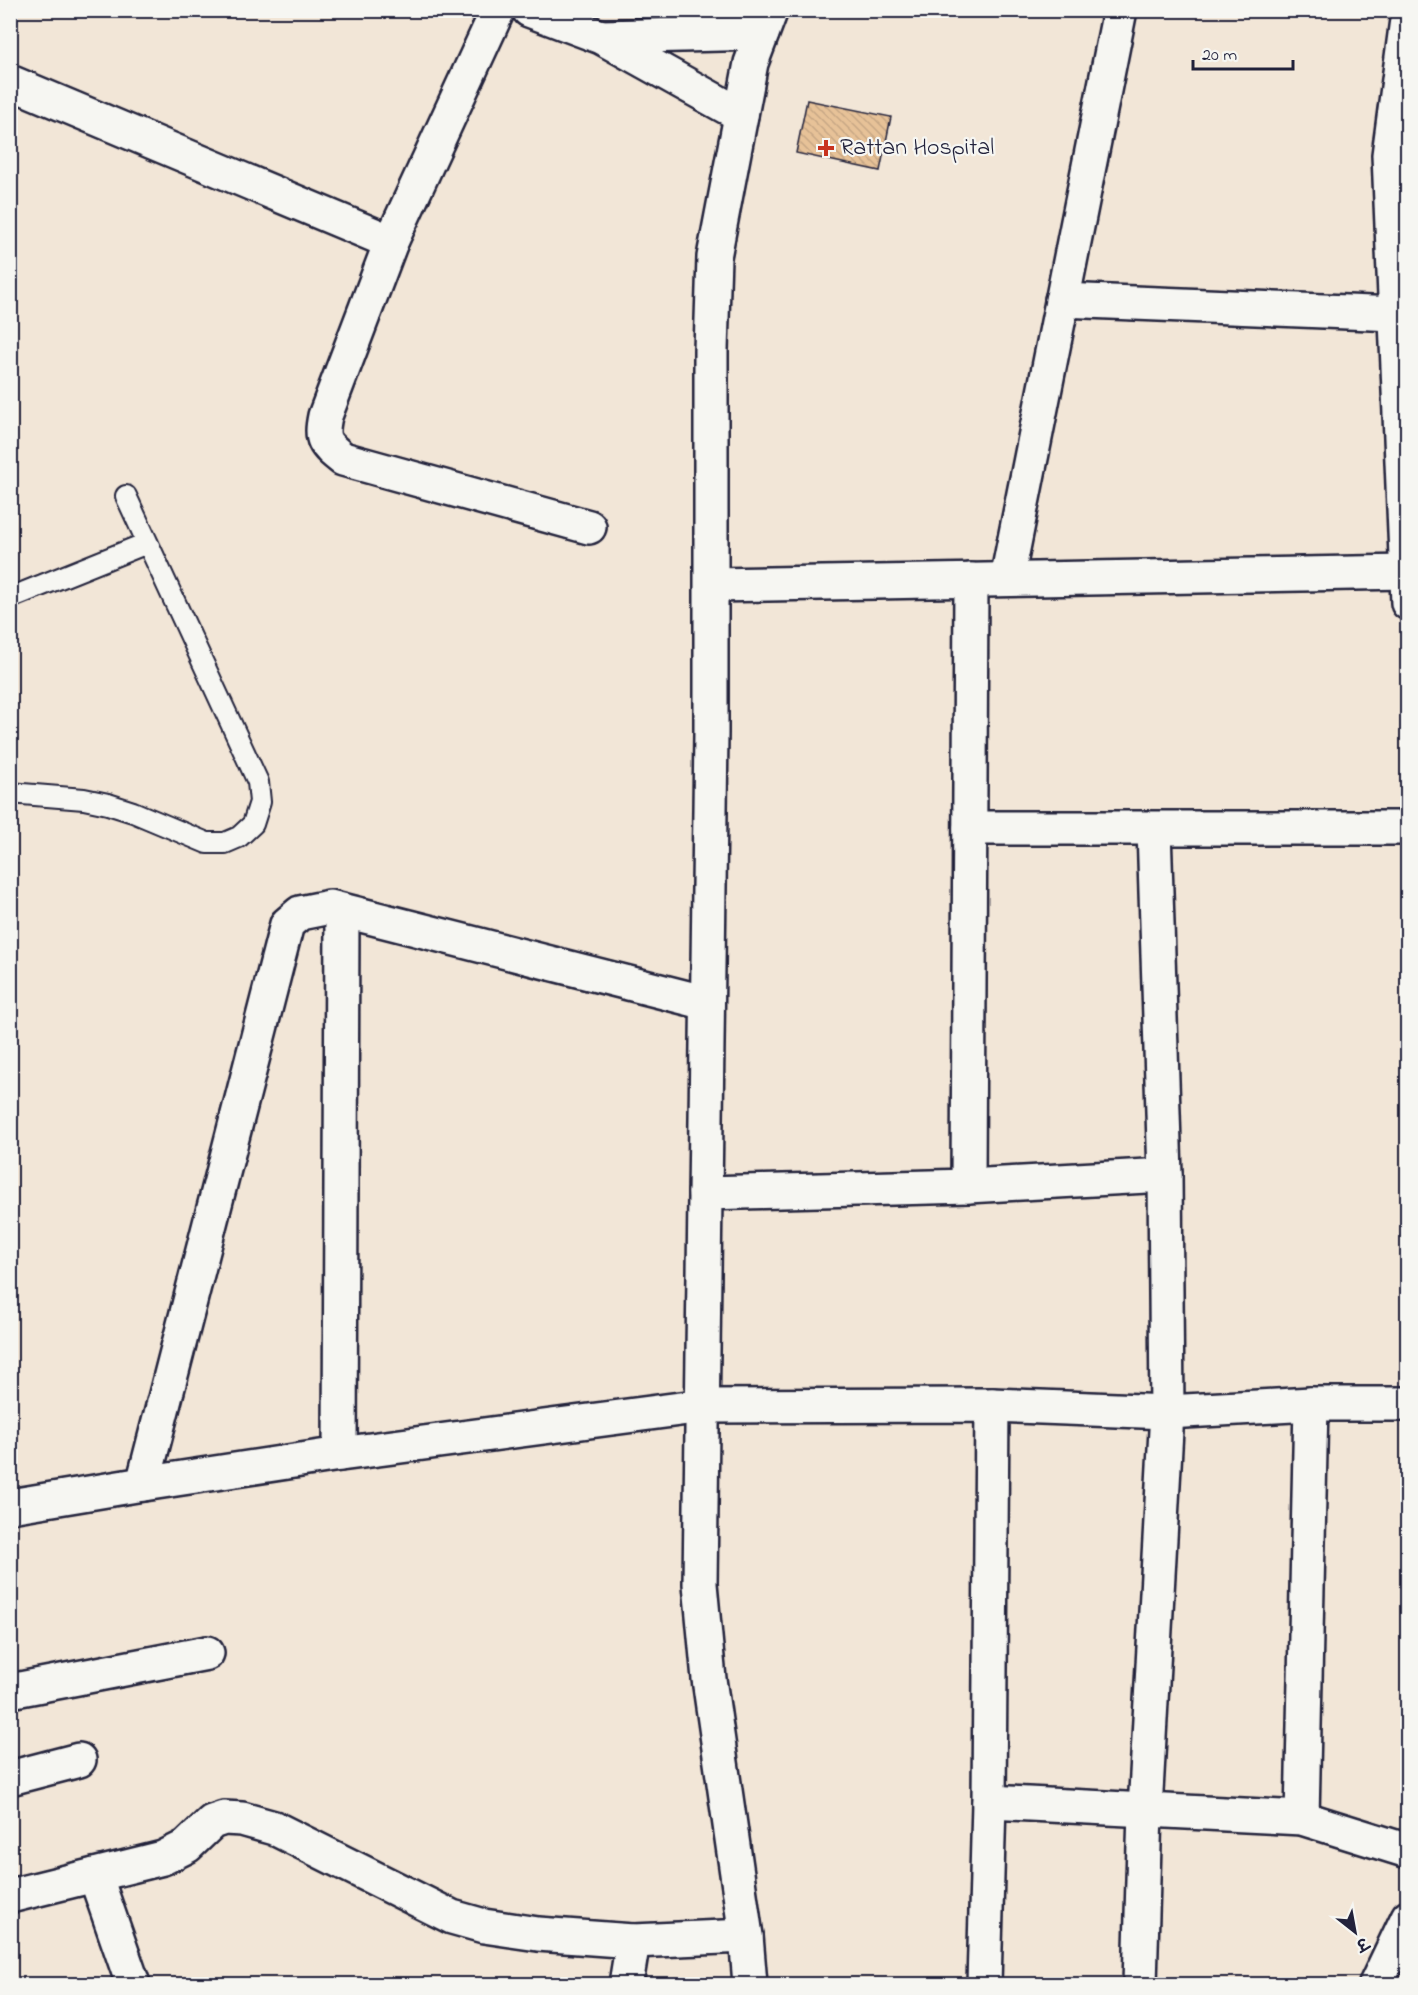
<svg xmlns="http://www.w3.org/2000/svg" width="1418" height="1995" font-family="'Indie Flower','Playpen Sans Deva',sans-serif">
<defs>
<pattern id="building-back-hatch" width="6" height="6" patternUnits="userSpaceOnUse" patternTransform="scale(1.5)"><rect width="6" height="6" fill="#e7c298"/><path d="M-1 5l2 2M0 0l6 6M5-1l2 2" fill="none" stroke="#c6a684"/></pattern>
</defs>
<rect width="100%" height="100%" fill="#f2e6d7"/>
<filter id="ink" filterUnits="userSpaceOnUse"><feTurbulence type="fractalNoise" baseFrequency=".0167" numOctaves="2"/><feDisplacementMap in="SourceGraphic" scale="12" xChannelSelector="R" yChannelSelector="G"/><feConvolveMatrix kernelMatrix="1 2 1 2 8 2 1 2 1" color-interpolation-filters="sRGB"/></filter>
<g filter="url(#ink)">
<!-- building -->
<polygon fill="url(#building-back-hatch)" stroke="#22223b" stroke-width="1.5" points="807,100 891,117 880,171 796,153"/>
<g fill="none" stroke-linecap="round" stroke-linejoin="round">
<defs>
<g id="lane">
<polyline points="10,598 147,543"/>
<polyline points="10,793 84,799 108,804 133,812 207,843 225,843 239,837 253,824 260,802 258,782 126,496"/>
</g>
<g id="street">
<path d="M498,10l-107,232 -66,174c-5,24 -1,28 18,43l246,68"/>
<polyline points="529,10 601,37 741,115"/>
<polyline points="1408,12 1389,155 1408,603"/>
<polyline points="602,37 762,33"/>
<polyline points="10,82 391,242"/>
<polyline points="1062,300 1396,314"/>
<polyline points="1007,579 1120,10"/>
<polyline points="712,585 1406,572"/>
<polyline points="970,828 1408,828"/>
<polyline points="968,1186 971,580"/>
<polyline points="705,1193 968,1186 1165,1175"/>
<polyline points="340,1454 342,911"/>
<polyline points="143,1484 287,924 300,913 330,907 707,1003"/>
<polyline points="10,1506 143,1484 340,1454 703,1406 992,1405 1167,1412 1311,1404 1408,1404"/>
<polyline points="10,1691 207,1653"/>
<polyline points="10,1778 79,1760"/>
<polyline points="989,1802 1302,1818 1408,1851"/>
<polyline points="1302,1818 1311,1404"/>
<polyline points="95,1875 133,1984"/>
<polyline points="10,1896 163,1858 187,1846 212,1822 224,1818 242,1819 274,1828 452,1917 484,1926 538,1934 633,1941 746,1936"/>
<polyline points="626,1984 633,1941"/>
<polyline points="750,1984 746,1936 709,1679 700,1584 711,733 711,350 714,257 751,63 771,10"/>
<polyline points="984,1984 989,1802 992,1405"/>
<polyline points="1140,1984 1145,1810 1167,1412 1165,1175 1154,829"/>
<polyline points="1376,1984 1408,1917"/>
</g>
</defs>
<!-- lane casing -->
<use href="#lane" stroke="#22223b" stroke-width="24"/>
<!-- street casing -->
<use href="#street" stroke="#22223b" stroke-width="38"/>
<!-- lane -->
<use href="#lane" stroke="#f6f6f2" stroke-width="20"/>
<!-- street -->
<use href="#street" stroke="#f6f6f2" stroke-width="33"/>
</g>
</g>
<!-- markers -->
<path fill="#c8321e" stroke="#f6f6f2" stroke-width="2" d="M823 139h6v6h6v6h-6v6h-6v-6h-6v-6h6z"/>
<g text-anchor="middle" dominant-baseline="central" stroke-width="4.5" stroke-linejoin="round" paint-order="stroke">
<!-- poi labels -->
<g font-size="24" fill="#22223b" stroke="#f6f6f2" text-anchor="start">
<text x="840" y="148">Rattan Hospital</text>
</g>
</g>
<!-- margin -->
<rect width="1418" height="1995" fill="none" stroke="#f6f6f2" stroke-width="36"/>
<rect x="18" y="18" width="1382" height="1959" fill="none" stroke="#22223b" stroke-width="2" filter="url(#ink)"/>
<!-- north arrow -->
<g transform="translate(1355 1932) rotate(149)" stroke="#f6f6f2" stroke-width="4.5" paint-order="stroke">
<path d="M0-4.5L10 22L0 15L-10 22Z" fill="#22223b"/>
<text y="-9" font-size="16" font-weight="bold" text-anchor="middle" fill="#22223b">उ</text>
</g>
<!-- scale -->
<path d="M1193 60v9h100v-9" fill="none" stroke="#22223b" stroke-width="3"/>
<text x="1202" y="60" font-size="18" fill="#22223b" stroke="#f6f6f2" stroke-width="4.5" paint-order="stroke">20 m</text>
</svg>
